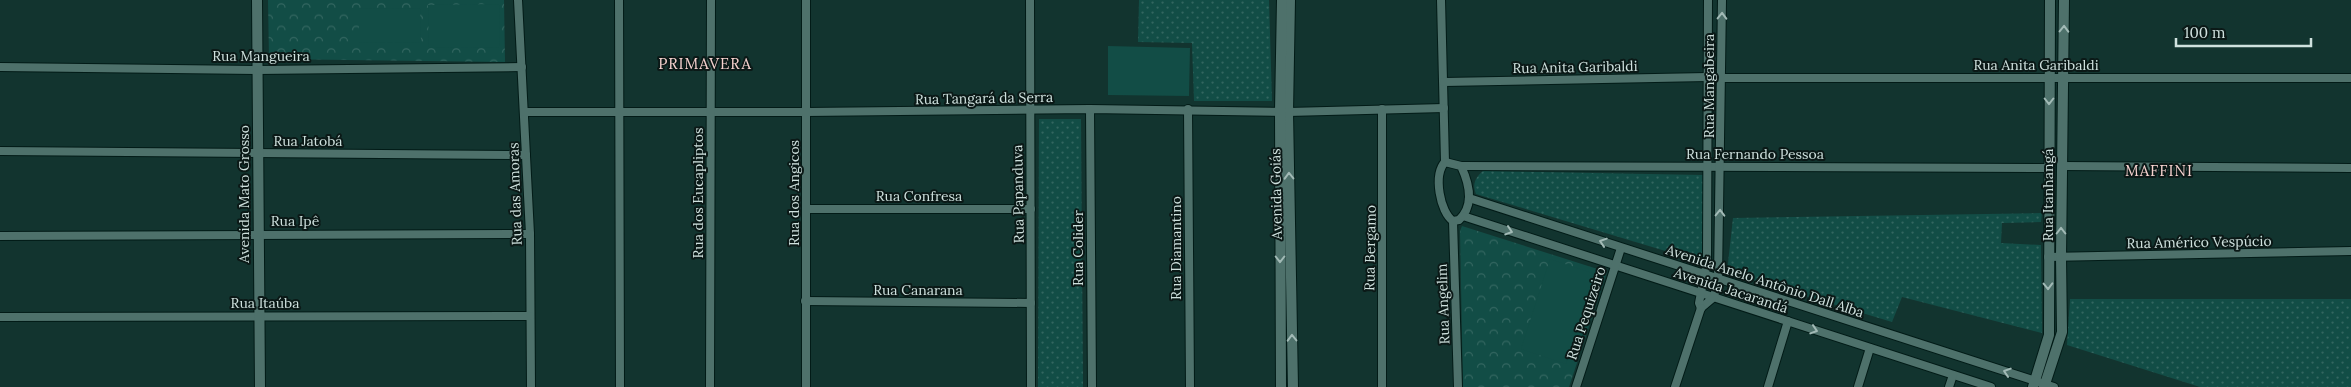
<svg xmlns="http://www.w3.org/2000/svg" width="2351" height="387" font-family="Lora,serif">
<defs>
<pattern id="grass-dots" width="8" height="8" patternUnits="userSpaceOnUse" patternTransform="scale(1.25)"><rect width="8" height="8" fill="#124d46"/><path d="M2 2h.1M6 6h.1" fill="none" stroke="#336660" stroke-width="1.8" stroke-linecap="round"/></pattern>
<pattern id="park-crowns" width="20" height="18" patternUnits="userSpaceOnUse" patternTransform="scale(1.25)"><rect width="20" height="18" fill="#124d46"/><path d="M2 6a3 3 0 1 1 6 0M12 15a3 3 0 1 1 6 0" fill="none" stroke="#336660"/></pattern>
</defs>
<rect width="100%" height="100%" fill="#12342f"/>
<!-- grass -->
<g fill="url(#grass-dots)">
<polygon points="1139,0 1269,0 1272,101 1194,101 1192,43 1138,42"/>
<polygon points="1039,119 1081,119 1083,387 1038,387"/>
<path d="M1483,171l221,4 -2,87 -226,-68c-4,-10 -1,-16 7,-23z"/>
<polygon points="2042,213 2041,222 2002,223 2001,243 2041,245 2042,333 1902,297 1892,322 1727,272 1733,218"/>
<polygon points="2070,299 2351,299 2351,387 2200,387 2067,345"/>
</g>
<!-- park -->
<g fill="url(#park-crowns)">
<polygon points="268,0 504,0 505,62 269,59"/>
<polygon points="1462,226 1607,272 1569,387 1463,387 1460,231"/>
</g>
<!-- pitch -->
<g fill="#124d46">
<polygon points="499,4 500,47 429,48 428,5"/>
<polygon points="420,8 421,42 359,43 359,9"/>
<polygon points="1108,46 1190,48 1189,96 1108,95"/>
<polygon points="1550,259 1595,274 1566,364 1521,349"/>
</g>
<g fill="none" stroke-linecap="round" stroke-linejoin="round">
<defs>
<g id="minor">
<polyline points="518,0 530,234 531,387"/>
<polyline points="619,0 620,387"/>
<polyline points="1030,0 1031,387"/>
<polyline points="1441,0 1445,162"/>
<polyline points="0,67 257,70 522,67"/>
<polyline points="1720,78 2351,78"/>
<polyline points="1444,82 1707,77"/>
<polyline points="1090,109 1092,387"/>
<polyline points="1188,109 1190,387"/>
<polyline points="524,112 806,112 1090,109 1288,112 1444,108"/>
<polyline points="0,151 526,155"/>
<path d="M1445,162l16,4c8,17 14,39 -2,54l-6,1c-13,-9 -20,-46 -8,-59z"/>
<polyline points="1461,166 2049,168"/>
<polyline points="2062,166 2351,168"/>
<polyline points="1469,198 2054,387"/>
<polyline points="806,209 1031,209"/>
<polyline points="1463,216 1991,387"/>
<polyline points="1453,221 1458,387"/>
<polyline points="0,236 530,234"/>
<polyline points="2048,257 2351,251"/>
<polyline points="805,301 1031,303"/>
<polyline points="1701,308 1714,297 1718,279 1722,0"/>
<polyline points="1701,308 1699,303 1707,262 1708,0"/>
<polyline points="0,317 530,316"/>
<polyline points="710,387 711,0"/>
<polyline points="806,387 806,0"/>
<polyline points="1382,387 1382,109"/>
<polyline points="1576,387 1621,248"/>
<polyline points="1675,387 1701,308"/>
<polyline points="1768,387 1788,321"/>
<polyline points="1858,387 1870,348"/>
<polyline points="1949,387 1953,375"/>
</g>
<g id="tertiary">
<polyline points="257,0 260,387"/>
<polyline points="1290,0 1288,112 1293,387"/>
<polyline points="1281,387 1280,111 1282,0"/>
<polyline points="2033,387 2049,335 2050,0"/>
<polyline points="2044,387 2062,332 2061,257 2064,0"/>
</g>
</defs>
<!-- minor casing -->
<use href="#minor" stroke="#021b17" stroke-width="10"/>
<!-- tertiary casing -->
<use href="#tertiary" stroke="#021b17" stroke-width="12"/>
<!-- minor -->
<use href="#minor" stroke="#4e716b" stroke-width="8"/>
<!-- tertiary -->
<use href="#tertiary" stroke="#4e716b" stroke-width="10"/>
</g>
<!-- one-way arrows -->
<defs><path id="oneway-chevron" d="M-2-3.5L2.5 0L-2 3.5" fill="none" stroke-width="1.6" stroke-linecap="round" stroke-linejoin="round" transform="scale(1.25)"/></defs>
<g stroke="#a2bab6">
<use href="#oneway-chevron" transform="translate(1722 16) rotate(-89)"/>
<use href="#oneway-chevron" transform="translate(2064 29) rotate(-89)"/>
<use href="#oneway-chevron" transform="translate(2049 101) rotate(90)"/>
<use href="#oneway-chevron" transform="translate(1289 176) rotate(-91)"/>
<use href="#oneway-chevron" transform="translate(1720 213) rotate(-89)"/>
<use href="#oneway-chevron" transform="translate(1509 231) rotate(18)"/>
<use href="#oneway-chevron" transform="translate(2061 231) rotate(-90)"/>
<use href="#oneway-chevron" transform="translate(1603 242) rotate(-162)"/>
<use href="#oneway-chevron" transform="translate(1280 259) rotate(90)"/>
<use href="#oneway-chevron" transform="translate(2048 286) rotate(89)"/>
<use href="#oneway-chevron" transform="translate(1814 330) rotate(18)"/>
<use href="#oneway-chevron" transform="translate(1292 338) rotate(-91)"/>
<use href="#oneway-chevron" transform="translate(2007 372) rotate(-162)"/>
</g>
<g text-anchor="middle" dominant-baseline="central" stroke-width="4" stroke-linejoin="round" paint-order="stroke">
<!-- street labels -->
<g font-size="14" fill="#cfe1de" stroke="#0b1917">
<text x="261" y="56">Rua Mangueira</text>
<text x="2036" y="65">Rua Anita Garibaldi</text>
<text transform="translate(1575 67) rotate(-1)">Rua Anita Garibaldi</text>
<text transform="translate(1709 86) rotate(-90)">Rua Mangabeira</text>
<text transform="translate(984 98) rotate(-1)">Rua Tangará da Serra</text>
<text x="308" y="141">Rua Jatobá</text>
<text x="1755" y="154">Rua Fernando Pessoa</text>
<text transform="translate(698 193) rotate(-90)">Rua dos Eucapliptos</text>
<text transform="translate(794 193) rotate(-90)">Rua dos Angicos</text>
<text transform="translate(244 194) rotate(-90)">Avenida Mato Grosso</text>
<text transform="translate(515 194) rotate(-92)">Rua das Amoras</text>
<text transform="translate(1018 194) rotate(-91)">Rua Papanduva</text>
<text transform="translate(1276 194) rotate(-91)">Avenida Goiás</text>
<text transform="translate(2048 195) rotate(-90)">Rua Itanhangá</text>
<text x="919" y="196">Rua Confresa</text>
<text x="295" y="221">Rua Ipê</text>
<text transform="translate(2199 242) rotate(-1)">Rua Américo Vespúcio</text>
<text transform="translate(1078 248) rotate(-90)">Rua Colider</text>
<text transform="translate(1176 248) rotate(-90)">Rua Diamantino</text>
<text transform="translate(1370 248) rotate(-89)">Rua Bergamo</text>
<text transform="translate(1765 281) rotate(18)">Avenida Anelo Antônio Dall Alba</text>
<text x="918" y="290">Rua Canarana</text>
<text transform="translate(1731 290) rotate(18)">Avenida Jacarandá</text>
<text x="265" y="303">Rua Itaúba</text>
<text transform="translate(1443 304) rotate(-92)">Rua Angelim</text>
<text transform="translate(1586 313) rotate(-72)">Rua Pequizeiro</text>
</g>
<!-- neighbourhood labels -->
<g font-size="15" letter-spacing="1" fill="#f7d3d0" stroke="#0b1917">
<text x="705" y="63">PRIMAVERA</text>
<text x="2159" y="170">MAFFINI</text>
</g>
</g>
<!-- scale -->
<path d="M2176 38v8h135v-8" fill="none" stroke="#cfe1de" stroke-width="2.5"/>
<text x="2184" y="38" font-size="15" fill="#cfe1de" stroke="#0b1917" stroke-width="4" paint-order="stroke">100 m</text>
</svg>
